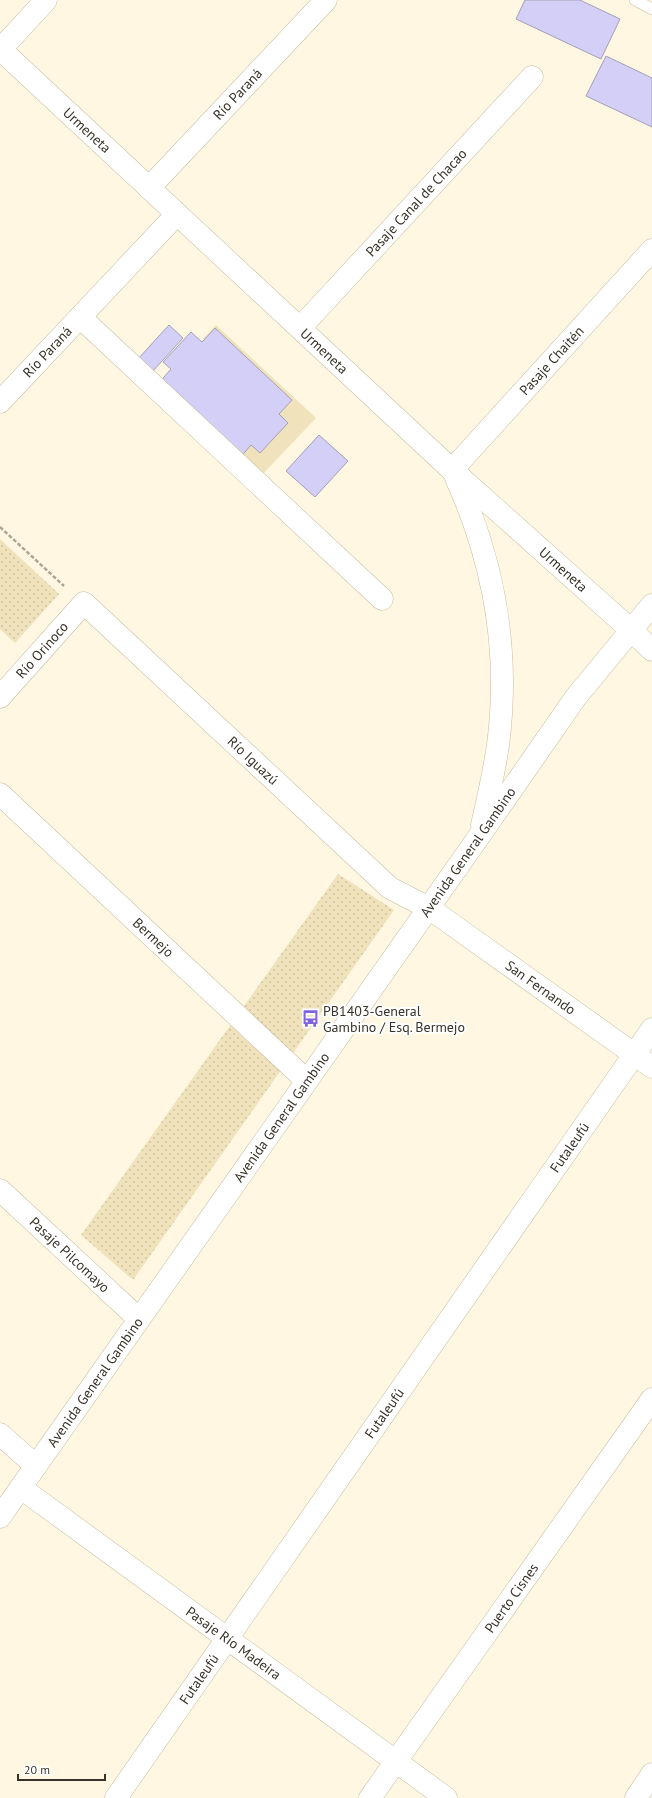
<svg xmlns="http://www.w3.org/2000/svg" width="652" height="1798" font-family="'PT Sans',sans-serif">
<defs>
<pattern id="green-dots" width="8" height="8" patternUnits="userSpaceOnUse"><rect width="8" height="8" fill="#f0e2bb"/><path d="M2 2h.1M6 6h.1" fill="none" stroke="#cec2a1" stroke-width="1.8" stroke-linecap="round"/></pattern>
</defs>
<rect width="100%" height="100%" fill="#fff7e1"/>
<!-- green -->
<g fill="url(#green-dots)">
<polygon points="0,539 59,594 15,643 0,629"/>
<polygon points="338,874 394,910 133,1280 81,1235"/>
</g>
<!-- pitch -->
<polygon fill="#f0e2bb" points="216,325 316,418 260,477 161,385"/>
<!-- building -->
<g fill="#d4cff6" stroke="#a29fb8">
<polygon points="525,0 580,0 620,19 601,59 516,19"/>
<polygon points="606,56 652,78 652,127 586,96"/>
<polygon points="169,325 183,338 152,372 138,359"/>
<polygon points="215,328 292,400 279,414 288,423 260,453 251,445 239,459 158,384 171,369 163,362 191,332 202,342"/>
<polygon points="319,435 348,461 315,497 286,471"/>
</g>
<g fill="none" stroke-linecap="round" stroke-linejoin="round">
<defs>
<polyline id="lane" points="635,0 652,9"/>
<g id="street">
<polyline points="1,49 46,0"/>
<path id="s1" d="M149,188l177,-188"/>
<polyline points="80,317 382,599"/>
<path id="s2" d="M300,328l232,-251"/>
<path id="s3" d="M0,402l177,-188"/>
<path id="s4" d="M452,470l200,-220"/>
<polyline points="631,630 652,650"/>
<path id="s5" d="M0,697l84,-94 306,285 39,20"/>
<path id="s6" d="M0,794l307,287"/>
<path id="s7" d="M0,1190l139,129"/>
<polyline points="0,1434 36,1466"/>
<path id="s8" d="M21,1488l425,310"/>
<path id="s9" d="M116,1798l536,-769"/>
<path id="s10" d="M370,1798l282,-399"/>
<polyline points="636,1798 652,1774"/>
</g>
<g id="secondary">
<path id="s11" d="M0,49l452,421 179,160"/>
<path d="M456,478c38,84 54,175 42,267 -4,27 -10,54 -16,80"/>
<path id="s12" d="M429,908l223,159"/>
<path id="s13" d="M0,1517l480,-682 96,-138 76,-92"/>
</g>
</defs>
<!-- lane casing -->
<use href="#lane" stroke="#c5bca2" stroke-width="12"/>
<!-- street casing -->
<use href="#street" stroke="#c5bca2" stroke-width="23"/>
<!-- secondary casing -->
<use href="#secondary" stroke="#c5bca2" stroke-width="23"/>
<!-- path -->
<polyline stroke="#aca695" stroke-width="2.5" stroke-dasharray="4 2" stroke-linecap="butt" points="0,527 64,586"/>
<!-- lane -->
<use href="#lane" stroke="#fff" stroke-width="11"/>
<!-- street -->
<use href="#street" stroke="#fff" stroke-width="22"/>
<!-- secondary -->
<use href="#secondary" stroke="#fff" stroke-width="22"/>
</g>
<!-- icons -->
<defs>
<symbol id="bus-bare" viewBox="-9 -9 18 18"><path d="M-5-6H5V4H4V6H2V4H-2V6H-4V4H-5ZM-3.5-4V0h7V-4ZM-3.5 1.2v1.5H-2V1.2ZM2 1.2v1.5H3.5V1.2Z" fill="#8064df" stroke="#fff" stroke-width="2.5" paint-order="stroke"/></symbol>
</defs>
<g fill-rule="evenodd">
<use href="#bus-bare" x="298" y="1006" width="25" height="25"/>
</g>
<g text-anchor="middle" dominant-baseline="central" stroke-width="4" stroke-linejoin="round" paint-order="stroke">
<!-- street labels -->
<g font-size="14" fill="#373329" stroke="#fff">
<text stroke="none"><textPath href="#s1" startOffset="129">Río Paraná</textPath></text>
<text stroke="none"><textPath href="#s11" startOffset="119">Urmeneta</textPath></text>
<text stroke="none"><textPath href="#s2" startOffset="171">Pasaje Canal de Chacao</textPath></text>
<text stroke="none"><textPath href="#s3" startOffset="69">Río Paraná</textPath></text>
<text stroke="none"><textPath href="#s11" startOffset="443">Urmeneta</textPath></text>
<text stroke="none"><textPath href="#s4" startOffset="148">Pasaje Chaitén</textPath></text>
<text stroke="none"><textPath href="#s11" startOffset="767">Urmeneta</textPath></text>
<text stroke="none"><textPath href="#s5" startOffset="63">Río Orinoco</textPath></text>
<text stroke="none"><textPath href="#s5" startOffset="357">Río Iguazú</textPath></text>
<text stroke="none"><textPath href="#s13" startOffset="813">Avenida General Gambino</textPath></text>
<text stroke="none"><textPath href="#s6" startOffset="210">Bermejo</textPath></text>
<text stroke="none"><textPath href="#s12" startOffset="137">San Fernando</textPath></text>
<text stroke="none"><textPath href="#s13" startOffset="489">Avenida General Gambino</textPath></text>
<text stroke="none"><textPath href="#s9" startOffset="793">Futaleufú</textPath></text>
<text stroke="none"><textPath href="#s7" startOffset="95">Pasaje Pilcomayo</textPath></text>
<text stroke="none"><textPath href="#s13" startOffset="165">Avenida General Gambino</textPath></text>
<text stroke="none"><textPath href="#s9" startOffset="469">Futaleufú</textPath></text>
<text stroke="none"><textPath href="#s10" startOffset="245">Puerto Cisnes</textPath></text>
<text stroke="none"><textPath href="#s8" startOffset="263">Pasaje Río Madeira</textPath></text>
<text stroke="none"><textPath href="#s9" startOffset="145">Futaleufú</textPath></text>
</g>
<!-- poi labels -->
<g font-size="14" fill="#373329" stroke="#fff" text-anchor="start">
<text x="323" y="1011">PB1403-General<tspan x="323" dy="16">Gambino / Esq. Bermejo</tspan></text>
</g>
</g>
<!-- scale -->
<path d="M18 1774v6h87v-6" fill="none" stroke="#373329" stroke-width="2"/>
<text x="24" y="1774" font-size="12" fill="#373329" stroke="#ffffff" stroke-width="3" paint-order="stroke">20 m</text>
</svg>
